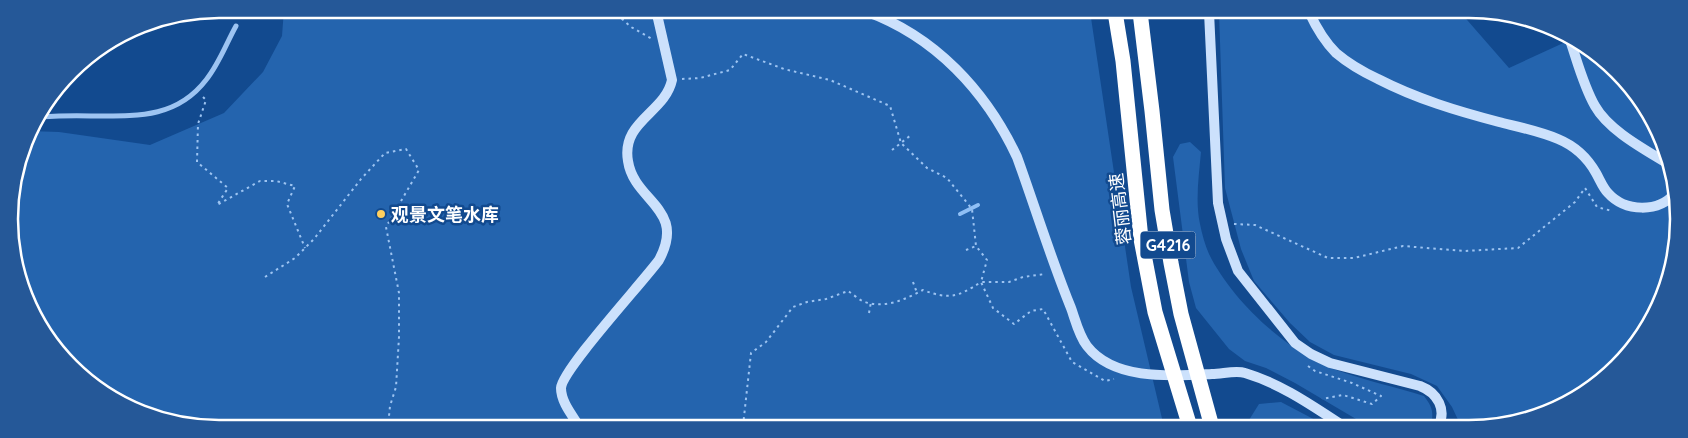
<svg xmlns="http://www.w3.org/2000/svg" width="1688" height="438" font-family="Quicksand,'Noto Sans SC',sans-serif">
<rect width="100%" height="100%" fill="#124a8f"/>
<!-- green -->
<g fill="#2464ae">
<polygon points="284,9 1090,11 1131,287 1164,427 178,425 114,401 52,347 16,274 9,205 29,131 59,132 150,145 224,113 263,72 282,36"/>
<polygon points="1219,12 1461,13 1509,68 1572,39 1586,44 1644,102 1675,178 1675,260 1651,324 1617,368 1562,408 1496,427 1460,427 1460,424 1452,407 1437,386 1411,374 1334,355 1310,342 1290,323 1254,281 1241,249 1225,188"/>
<path d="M1190,142l11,10c-2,23 -6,49 -1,72 2,10 5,21 9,30 23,47 80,100 130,117 28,10 57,16 85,25 8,11 10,15 7,30l-3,1h-50l-22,-8 -61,-36 -29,-15 -21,-7 -16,-12 -33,-41 -7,-26 -16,-125 7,-13z"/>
<polygon points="1281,402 1321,423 1324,427 1251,427 1249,420 1259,404"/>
</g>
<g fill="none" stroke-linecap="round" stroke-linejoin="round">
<!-- stream -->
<polyline stroke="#8fbff5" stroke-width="4" points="960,214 978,205"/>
<!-- path -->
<g stroke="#9dc4f2" stroke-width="2" stroke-dasharray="2.5 4" stroke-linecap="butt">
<polyline points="612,10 631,27 652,39"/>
<polyline points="240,18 246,9"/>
<polyline points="682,79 700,78 730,70 743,54 784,69 830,80 890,106 901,143 927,168 947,178 972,209 976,246 987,260 981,282 1009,282 1023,277 1045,274"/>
<polyline points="203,97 206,100 198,124 197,162 228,188 217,205 260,181 276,181 295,186 287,204 305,248"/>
<polyline points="892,150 911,135"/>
<polyline points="1234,224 1255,225 1328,258 1354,258 1403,246 1464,251 1518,248 1575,202 1585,188 1597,207 1612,211"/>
<polyline points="966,250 976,246"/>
<polyline points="265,277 295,258 314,239 361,179 385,153 406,149 419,170 386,227 399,293 399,337 396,387 390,406 388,426"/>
<polyline points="913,282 917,293"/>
<polyline points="869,313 871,302"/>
<polyline points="1308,366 1315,371 1352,383 1381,396 1372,404 1343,395 1322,399"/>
<path d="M743,426l8,-73 15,-11 27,-35 14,-5 19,-3 22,-8c5,3 11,9 17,11 20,7 41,-3 58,-12 26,10 35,7 58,-8l12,26 21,16 17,-13 12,-2 29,53 33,19 9,-2"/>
</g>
<!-- street -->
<path stroke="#9dc4f2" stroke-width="5" d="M38,117c17,-1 35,-2 53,-1 44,0 85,3 115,-36 13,-16 20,-36 30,-54"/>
<!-- secondary -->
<g stroke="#cce1fc" stroke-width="10">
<path d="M865,11c70,25 121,80 152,146 18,50 34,102 54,151 4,11 8,28 16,38 27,35 85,30 125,28 10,0 24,-4 33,-1 37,11 69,34 100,54"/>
<path d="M1209,12l9,191 8,36 12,32 57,72 16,11 19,9 90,23c18,7 27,24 18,41"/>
<path d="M1309,12c7,15 15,29 27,41 13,11 27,19 42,26 39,20 79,32 121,43 20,5 40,9 59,17 17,7 29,18 38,34 4,7 7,15 12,20 17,19 51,20 67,0"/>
<path d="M1569,37c8,23 14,48 26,69 14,25 51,44 75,59"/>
<path d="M579,426c-7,-11 -18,-24 -18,-38 1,-18 82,-106 98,-128 28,-52 -25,-58 -31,-99 -7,-40 37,-48 44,-81l-16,-70"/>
</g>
<!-- highway -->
<g stroke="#fff" stroke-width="15">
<polyline points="1115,12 1123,61 1141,239 1155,312 1190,427"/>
<polyline points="1140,12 1152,111 1162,210 1171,263 1181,314 1212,427"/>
</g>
</g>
<!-- markers -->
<circle fill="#ffcf5e" stroke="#124a8f" stroke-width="2" cx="381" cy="214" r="5"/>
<g text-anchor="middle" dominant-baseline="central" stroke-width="5" stroke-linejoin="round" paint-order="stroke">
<!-- shield labels -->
<rect fill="#124a8f" stroke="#b8c9dd" stroke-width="1" x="1140.5" y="231.5" width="55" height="27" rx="4"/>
<g font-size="16" font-weight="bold" fill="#fff">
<text x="1168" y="245">G4216</text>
</g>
<!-- street labels -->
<g font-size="18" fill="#fff" stroke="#124a8f">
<text transform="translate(1120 209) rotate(-97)">蓉丽高速</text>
</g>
<!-- poi labels -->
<g font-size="18" font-weight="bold" fill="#fff" stroke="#124a8f" text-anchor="start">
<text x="391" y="214">观景文笔水库</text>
</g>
</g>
<!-- crop -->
<path d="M0 0H1688V438H0ZM219 18H1469A201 201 0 0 1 1670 219V219A201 201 0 0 1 1469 420H219A201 201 0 0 1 18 219V219A201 201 0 0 1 219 18Z" fill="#255898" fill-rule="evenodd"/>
<path fill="none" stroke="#fff" stroke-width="2.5" d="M219 18H1469A201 201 0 0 1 1670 219V219A201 201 0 0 1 1469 420H219A201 201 0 0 1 18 219V219A201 201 0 0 1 219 18Z"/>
</svg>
